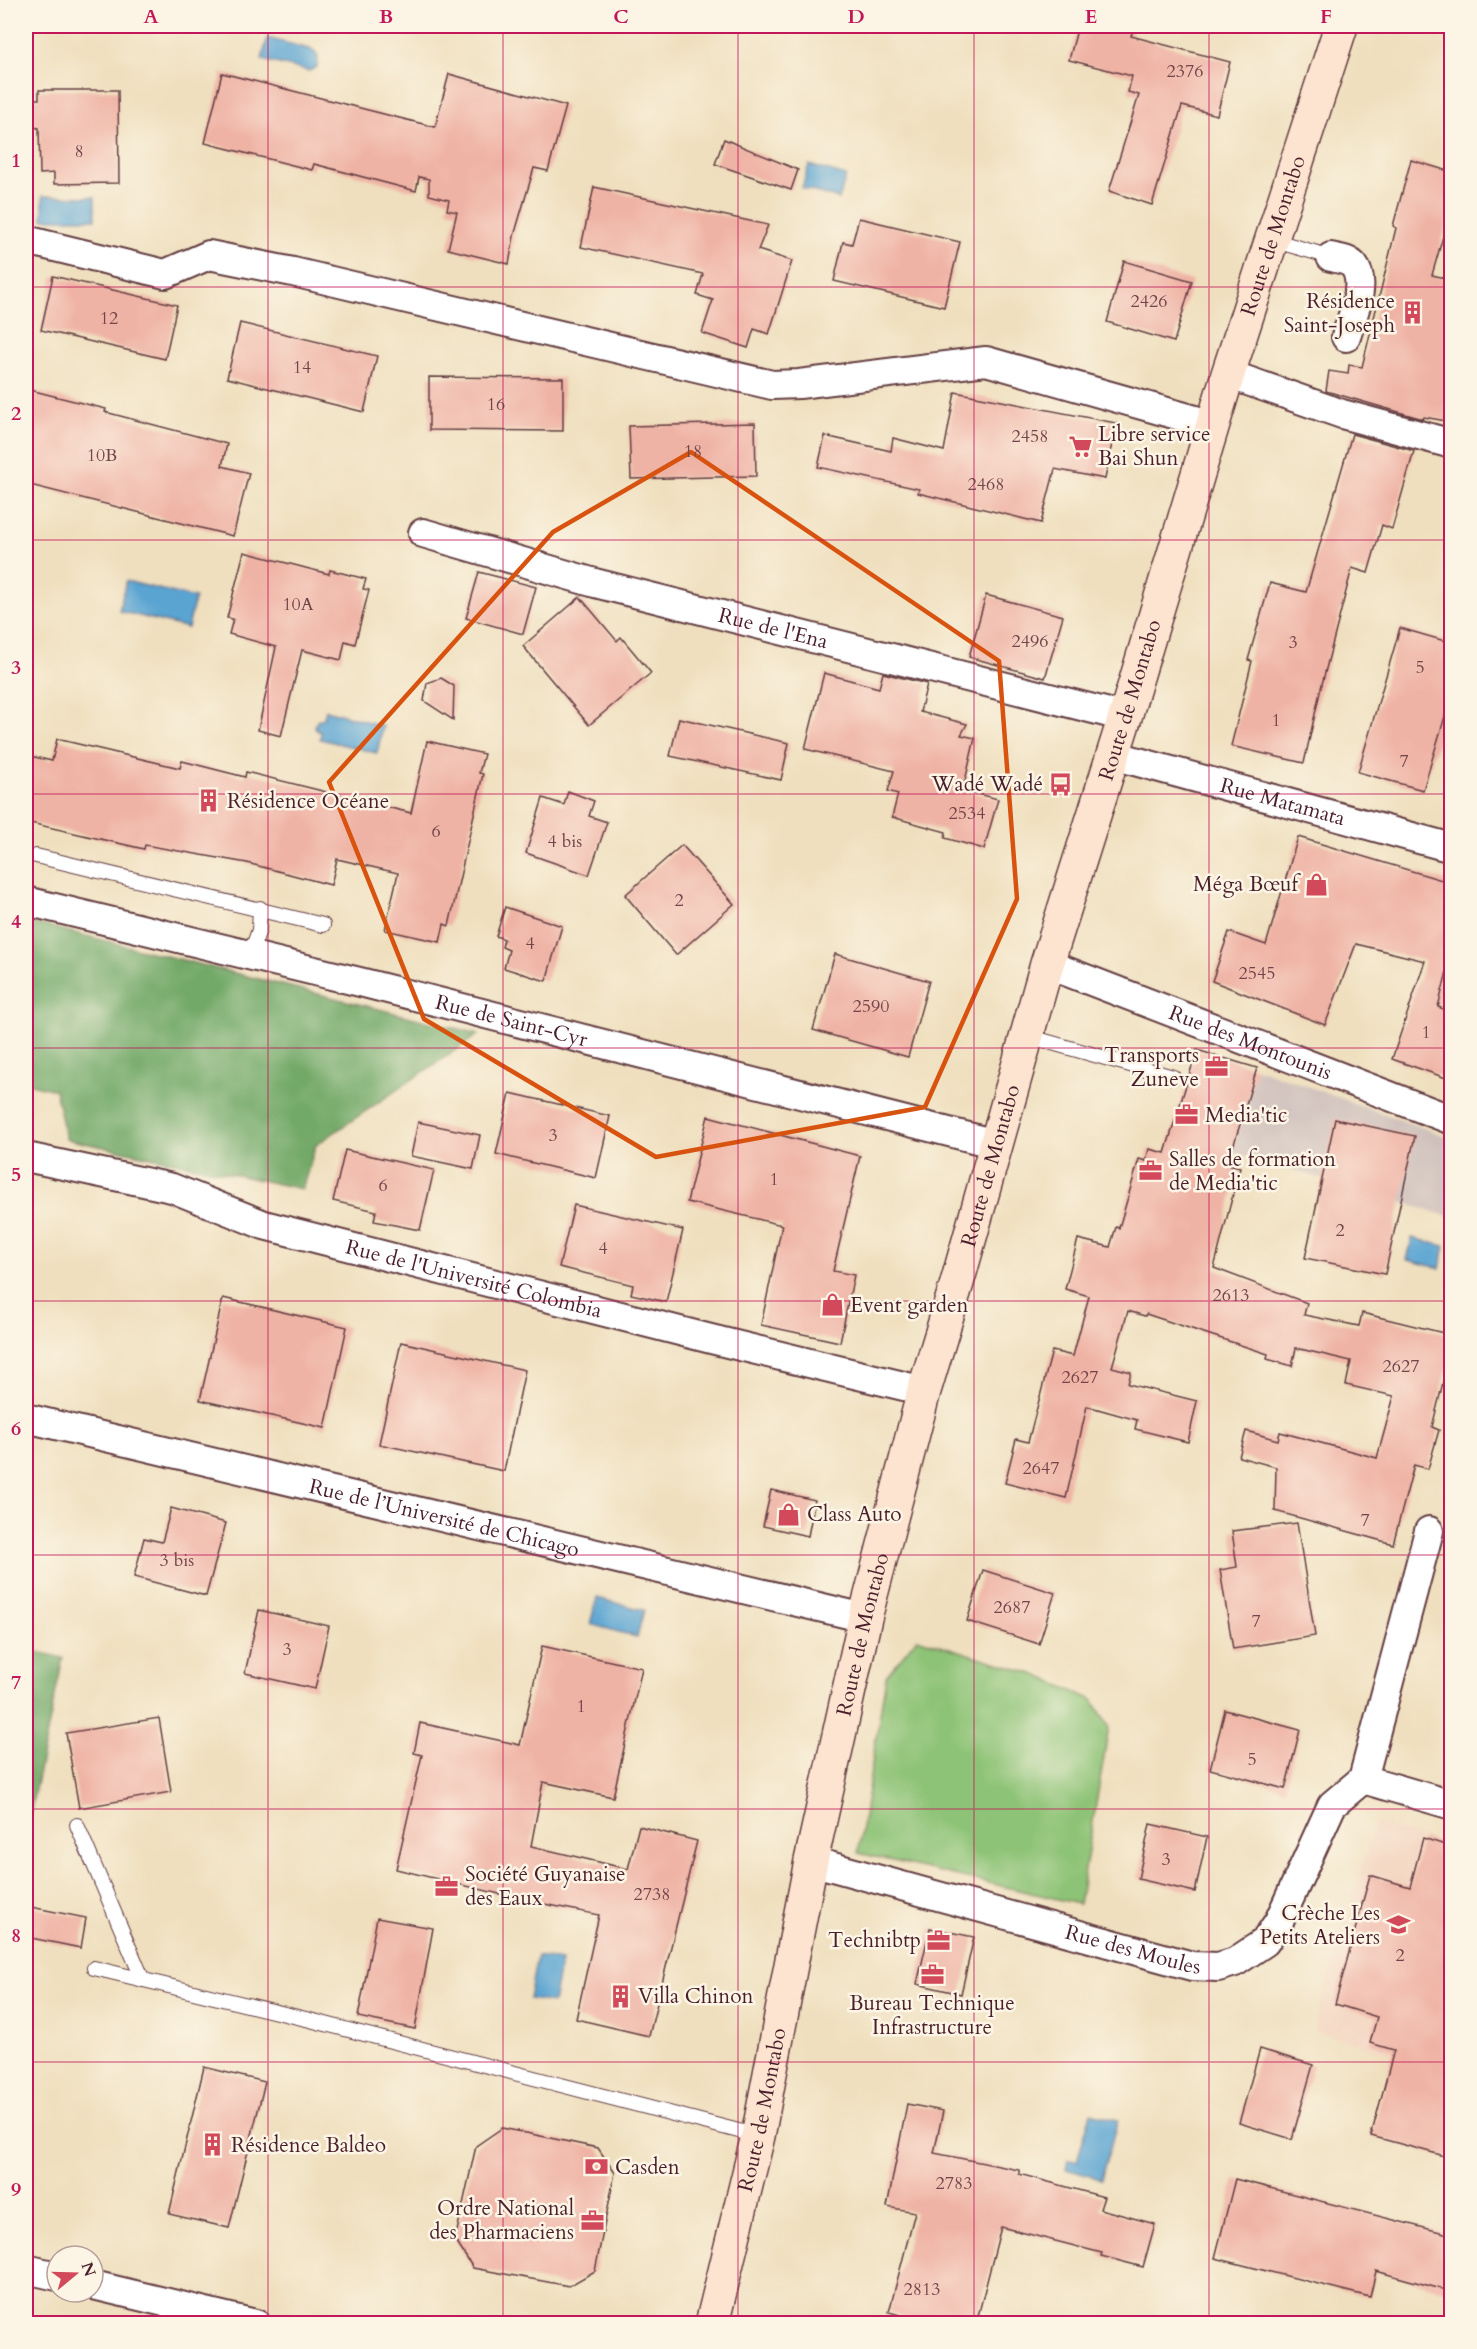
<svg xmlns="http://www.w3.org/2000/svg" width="1477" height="2349" font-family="Cardo,serif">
<rect width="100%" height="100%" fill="#fcf5e5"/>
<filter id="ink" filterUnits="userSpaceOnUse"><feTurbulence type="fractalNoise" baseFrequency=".0167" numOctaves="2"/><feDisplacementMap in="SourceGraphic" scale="12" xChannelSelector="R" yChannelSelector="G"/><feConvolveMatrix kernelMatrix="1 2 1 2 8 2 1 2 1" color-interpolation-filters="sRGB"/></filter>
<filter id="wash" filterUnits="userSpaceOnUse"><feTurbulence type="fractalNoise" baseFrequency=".008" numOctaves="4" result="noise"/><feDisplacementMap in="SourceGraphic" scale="24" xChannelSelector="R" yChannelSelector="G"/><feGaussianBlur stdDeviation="1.35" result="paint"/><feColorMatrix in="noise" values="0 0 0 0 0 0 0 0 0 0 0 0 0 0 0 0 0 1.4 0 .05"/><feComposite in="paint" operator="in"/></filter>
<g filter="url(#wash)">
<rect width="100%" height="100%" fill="#efdfbe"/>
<!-- built -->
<polygon fill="#f3d4bf" points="1375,1823 1451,1847 1451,2072 1313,2031"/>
<!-- industrial -->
<polygon fill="#cfc0bb" points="1257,1068 1451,1138 1451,1217 1232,1152"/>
<!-- green -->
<polygon fill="#8dc376" stroke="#6c7150" stroke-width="1.5" points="917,1638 1034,1674 1093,1700 1109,1727 1079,1904 858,1853 886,1676"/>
<!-- forest -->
<g fill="#72a967" stroke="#5e6449" stroke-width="1.5">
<polygon points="26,921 479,1034 316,1145 302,1189 66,1139 55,1090 26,1083"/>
<polygon points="26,1649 63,1658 26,1832"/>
</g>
<!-- water -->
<g fill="#5aa4d2" stroke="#52627e" stroke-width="1.5">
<polygon points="267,38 313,50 318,57 317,67 309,71 262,60"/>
<polygon points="809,165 846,176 839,199 802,188"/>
<polygon points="43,196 95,197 95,219 43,219"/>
<polygon points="126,581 195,598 188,628 119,611"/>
<polygon points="326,710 383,726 377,753 320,739 321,732 316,730 315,725 318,720 324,718"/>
<polygon points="1412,1238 1445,1246 1440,1268 1407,1260"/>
<polygon points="597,1598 644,1610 637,1637 590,1624"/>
<polygon points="537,1956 561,1961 553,2003 529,1999"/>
<polygon points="1091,2113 1118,2120 1101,2179 1066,2169 1068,2160 1077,2161"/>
</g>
<g id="blocks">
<!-- building -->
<g fill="#efb3a5">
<polygon points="1078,26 1134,26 1131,36 1230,62 1217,115 1182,106 1152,205 1109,191 1139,95 1128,92 1132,76 1069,60"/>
<polygon points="222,73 435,127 449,74 566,106 548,171 534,168 514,236 509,264 448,249 457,212 447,210 449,200 429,195 429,179 419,177 416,191 314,164 312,170 205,143"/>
<polygon points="39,90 118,90 119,183 54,184 54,173 40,174 39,128 31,127 30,99 39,99"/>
<polygon points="724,139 798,170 791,190 715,164"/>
<polygon points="1411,160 1452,172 1452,205 1432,275 1452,280 1452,422 1424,417 1423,419 1326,391 1329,371 1348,374 1349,365 1362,367 1396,228 1393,226"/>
<polygon points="594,187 768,225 758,250 792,261 769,334 754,329 748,348 702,333 713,300 697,295 703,274 581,247"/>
<polygon points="859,218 960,242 944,307 834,281 843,242 852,244"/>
<polygon points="1124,261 1192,281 1174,342 1107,322"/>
<polygon points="53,276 177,305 165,359 41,330"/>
<polygon points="240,323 377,356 364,412 227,378"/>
<polygon points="429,377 563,378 563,431 429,430"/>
<polygon points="26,389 106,409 105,412 227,444 222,466 249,473 233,536 26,484"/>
<polygon points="955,392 1116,423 1105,479 1055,469 1041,523 918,493 919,489 818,467 825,436 891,451 893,438 944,451"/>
<polygon points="755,423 756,476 631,479 629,426"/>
<polygon points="1352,434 1414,451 1392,529 1382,525 1368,573 1352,568 1320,692 1304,763 1231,746 1252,661 1248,660 1270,583 1306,592"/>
<polygon points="244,552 329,574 330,570 366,579 363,589 369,590 355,644 345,641 341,660 302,650 281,736 258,730 276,647 229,634 233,619 227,618"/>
<polygon points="479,572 536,587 523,634 466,618"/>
<polygon points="986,595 1063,616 1045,678 969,657"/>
<polygon points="580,597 617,641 621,637 651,673 589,725 523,646"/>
<polygon points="1400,628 1452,643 1452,693 1423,790 1358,772"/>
<polygon points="824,673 879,688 883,673 927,684 920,712 967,724 961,735 975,738 963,790 998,799 984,849 945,838 946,832 892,817 898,794 888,791 894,771 805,749"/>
<polygon points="441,678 454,686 453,720 424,701 427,683"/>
<polygon points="679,718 789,743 781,780 670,756"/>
<polygon points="57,739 180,768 182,761 245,777 246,772 411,813 427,741 484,754 479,773 483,774 449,926 444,924 440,942 385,930 398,873 337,859 331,885 247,863 145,845 144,849 26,822 26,755 52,761"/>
<polygon points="568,791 594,801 589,816 607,822 589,875 526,853 543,798 564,805"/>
<polygon points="1298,837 1452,883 1452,952 1438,1007 1452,1012 1452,1063 1446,1078 1392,1059 1425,961 1356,944 1325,1025 1212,981 1229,932 1266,945"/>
<polygon points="682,845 734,904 676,955 625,895"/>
<polygon points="505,907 562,926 546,981 504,968 509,950 502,947 504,939 496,936"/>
<polygon points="835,954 929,981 908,1057 813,1030"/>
<polygon points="1197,1050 1257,1068 1228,1164 1240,1167 1214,1268 1307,1303 1304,1315 1359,1326 1362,1313 1452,1335 1452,1346 1432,1427 1439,1430 1428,1469 1414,1465 1393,1544 1275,1511 1276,1467 1239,1457 1246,1431 1278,1440 1280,1432 1377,1458 1394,1396 1346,1385 1351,1361 1296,1348 1292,1366 1267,1359 1268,1354 1146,1314 1145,1316 1128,1311 1112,1367 1131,1372 1128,1384 1197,1401 1188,1442 1135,1429 1137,1420 1087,1406 1066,1498 1005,1483 1016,1439 1028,1442 1052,1351 1073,1356 1089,1296 1065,1289 1078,1239 1110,1247 1116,1227 1119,1228 1139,1159 1146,1161 1149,1149 1165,1153"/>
<polygon points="510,1093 610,1116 596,1178 496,1154"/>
<polygon points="708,1116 860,1156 833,1271 854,1275 840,1342 761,1325 782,1225 687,1202"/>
<polygon points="1335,1119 1415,1136 1385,1274 1305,1258"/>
<polygon points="418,1122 480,1135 473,1169 411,1156"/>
<polygon points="345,1150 434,1170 420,1230 374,1221 376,1211 333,1201"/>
<polygon points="574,1205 683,1230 666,1302 631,1294 633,1285 559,1267"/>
<polygon points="223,1298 347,1327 325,1428 200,1400"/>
<polygon points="401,1342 525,1370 504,1471 379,1444"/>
<polygon points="771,1490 815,1500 808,1536 763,1526"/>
<polygon points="171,1508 226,1523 206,1596 134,1577 144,1538 162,1542"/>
<polygon points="1297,1523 1315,1636 1233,1649 1220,1570 1237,1567 1232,1531"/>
<polygon points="983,1570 1055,1593 1039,1644 967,1621"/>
<polygon points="259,1610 329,1626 315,1689 245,1673"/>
<polygon points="542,1646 642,1668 613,1797 543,1782 531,1846 628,1869 639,1826 697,1841 649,2036 576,2019 599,1915 520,1899 396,1869 422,1755 414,1753 420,1723 520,1745"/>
<polygon points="1225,1710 1300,1730 1285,1789 1210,1769"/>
<polygon points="159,1718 171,1792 79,1808 66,1733"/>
<polygon points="1150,1824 1207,1837 1195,1892 1138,1879"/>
<polygon points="1423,1838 1452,1847 1452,1878 1445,1899 1452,1901 1452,2158 1371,2136 1394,2050 1370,2043 1377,2017 1335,2004 1370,1875 1410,1887"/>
<polygon points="26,1906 86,1918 81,1948 26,1937"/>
<polygon points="377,1918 433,1928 415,2029 358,2017"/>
<polygon points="930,1928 974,1937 961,1994 917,1984"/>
<polygon points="1260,2049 1313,2065 1292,2139 1239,2123"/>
<polygon points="204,2067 265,2082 229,2228 169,2214"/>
<polygon points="907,2104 943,2111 934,2153 1019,2170 1019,2174 1104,2197 1100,2209 1155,2224 1143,2267 1101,2256 1102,2253 1001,2227 976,2324 933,2324 889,2312 915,2212 887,2207"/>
<polygon points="502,2128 598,2148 615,2173 595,2271 569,2286 473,2268 455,2240 476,2146"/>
<polygon points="1235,2179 1452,2235 1452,2292 1376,2271 1370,2297 1215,2258"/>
</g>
</g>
</g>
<g filter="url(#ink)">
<use href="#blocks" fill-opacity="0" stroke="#633c41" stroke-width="1.5"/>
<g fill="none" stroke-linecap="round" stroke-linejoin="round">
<defs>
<g id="lane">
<polyline points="1272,240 1331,257"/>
<polyline points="36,856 323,925"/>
<polyline points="250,955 259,930 260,908"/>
<polyline points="1027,1036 1173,1077"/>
<polyline points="77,1825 143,1980"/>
<polyline points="94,1968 310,2020 758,2136"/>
</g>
<g id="street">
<polyline points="26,240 165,274 209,255 293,272 772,385 799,384 986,361 1213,425"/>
<path d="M1331,257c8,2 17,2 23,9 14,18 -3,52 -8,71"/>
<polyline points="1228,374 1342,414 1452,444"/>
<path id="s1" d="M423,533l172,50 530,134"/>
<path id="s2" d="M1113,755l339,93"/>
<path id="s3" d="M26,901l338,82 632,161"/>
<path id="s4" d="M1047,964l405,156"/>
<path id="s5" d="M26,1157l146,31 92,37 447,114 213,52"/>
<path id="s6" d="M26,1418l839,200"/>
<polyline points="1363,1779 1452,1805"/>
<path id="s7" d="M811,1861l381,105 26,1 17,-5 30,-20 14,-21 53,-116 31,-26 66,-248"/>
<polyline points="26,2269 57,2276"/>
<polyline points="93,2285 256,2324"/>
</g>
<g id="secondary">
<path id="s8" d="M712,2324l46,-188 53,-275 54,-243 59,-227 33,-108 90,-319 78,-247 103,-343 113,-348"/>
</g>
</defs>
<!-- lane casing -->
<use href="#lane" stroke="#633c41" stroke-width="16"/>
<!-- street casing -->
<use href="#street" stroke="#633c41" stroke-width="32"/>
<!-- secondary casing -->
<use href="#secondary" stroke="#633c41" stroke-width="36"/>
<!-- lane -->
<use href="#lane" stroke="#fff" stroke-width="14"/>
<!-- street -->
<use href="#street" stroke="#fff" stroke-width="28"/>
<!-- secondary -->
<use href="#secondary" stroke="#fde4d0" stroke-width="33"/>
</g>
</g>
<!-- marked area -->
<path fill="none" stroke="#d8530f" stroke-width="4.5" stroke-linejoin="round" d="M691,452l308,209 18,238 -92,208 -269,50 -232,-138 -95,-237 224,-250z"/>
<!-- grid -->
<path fill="none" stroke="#c2185b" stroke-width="1.5" stroke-opacity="0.55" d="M268,26v2298M503,26v2298M738,26v2298M974,26v2298M1209,26v2298M26,287h1426M26,540h1426M26,794h1426M26,1048h1426M26,1301h1426M26,1555h1426M26,1809h1426M26,2062h1426"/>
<!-- icons -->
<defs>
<symbol id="building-bare" viewBox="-9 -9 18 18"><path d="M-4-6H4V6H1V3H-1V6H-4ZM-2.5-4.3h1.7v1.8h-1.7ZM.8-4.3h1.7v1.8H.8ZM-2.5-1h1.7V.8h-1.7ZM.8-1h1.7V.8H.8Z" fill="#d1495b" stroke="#fcf5e5" stroke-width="2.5" paint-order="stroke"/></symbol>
<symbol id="supermarket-bare" viewBox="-9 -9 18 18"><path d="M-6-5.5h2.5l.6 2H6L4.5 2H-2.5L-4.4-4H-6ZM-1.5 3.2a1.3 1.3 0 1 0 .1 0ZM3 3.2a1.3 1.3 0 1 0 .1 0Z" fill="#d1495b" stroke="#fcf5e5" stroke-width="2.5" paint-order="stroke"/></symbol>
<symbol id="bus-bare" viewBox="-9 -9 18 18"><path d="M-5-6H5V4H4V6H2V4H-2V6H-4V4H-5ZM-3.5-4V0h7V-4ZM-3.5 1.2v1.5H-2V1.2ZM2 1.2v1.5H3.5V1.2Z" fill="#d1495b" stroke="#fcf5e5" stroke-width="2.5" paint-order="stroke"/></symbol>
<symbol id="shop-bare" viewBox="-9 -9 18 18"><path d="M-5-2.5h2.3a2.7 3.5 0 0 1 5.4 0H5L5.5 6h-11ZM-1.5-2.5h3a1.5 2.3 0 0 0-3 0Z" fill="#d1495b" stroke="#fcf5e5" stroke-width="2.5" paint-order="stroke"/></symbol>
<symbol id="office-bare" viewBox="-9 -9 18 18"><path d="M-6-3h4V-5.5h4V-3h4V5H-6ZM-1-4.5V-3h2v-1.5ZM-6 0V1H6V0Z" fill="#d1495b" stroke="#fcf5e5" stroke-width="2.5" paint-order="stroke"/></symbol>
<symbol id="school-bare" viewBox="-9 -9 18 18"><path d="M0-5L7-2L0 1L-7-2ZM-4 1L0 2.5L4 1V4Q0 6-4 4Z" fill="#d1495b" stroke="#fcf5e5" stroke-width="2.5" paint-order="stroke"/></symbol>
<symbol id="bank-bare" viewBox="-9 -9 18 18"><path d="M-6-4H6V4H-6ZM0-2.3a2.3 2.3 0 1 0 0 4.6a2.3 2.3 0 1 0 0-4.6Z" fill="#d1495b" stroke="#fcf5e5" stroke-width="2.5" paint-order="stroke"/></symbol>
</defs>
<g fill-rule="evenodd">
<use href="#building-bare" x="1396" y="296" width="33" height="33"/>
<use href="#supermarket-bare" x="1064" y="430" width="33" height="33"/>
<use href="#bus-bare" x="1044" y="768" width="33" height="33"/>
<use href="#building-bare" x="192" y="784" width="33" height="33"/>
<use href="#shop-bare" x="1300" y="868" width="33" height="33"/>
<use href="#office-bare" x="1200" y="1050" width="33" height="33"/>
<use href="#office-bare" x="1170" y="1098" width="33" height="33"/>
<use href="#office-bare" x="1134" y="1154" width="33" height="33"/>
<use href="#shop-bare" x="816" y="1288" width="33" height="33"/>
<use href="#shop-bare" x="772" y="1498" width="33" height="33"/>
<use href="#office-bare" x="430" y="1870" width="33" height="33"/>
<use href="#school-bare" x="1382" y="1908" width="33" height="33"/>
<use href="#office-bare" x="922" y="1924" width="33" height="33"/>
<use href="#office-bare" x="916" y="1958" width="33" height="33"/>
<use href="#building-bare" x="604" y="1980" width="33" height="33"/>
<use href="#building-bare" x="196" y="2128" width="33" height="33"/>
<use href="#bank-bare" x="580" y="2150" width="33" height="33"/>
<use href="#office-bare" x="576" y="2204" width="33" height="33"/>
</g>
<g text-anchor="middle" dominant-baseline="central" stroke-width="5" stroke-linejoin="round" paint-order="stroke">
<!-- number labels -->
<g font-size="18" fill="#73444a">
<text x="1185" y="71">2376</text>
<text x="79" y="151">8</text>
<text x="1149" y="301">2426</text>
<text x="109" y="318">12</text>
<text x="302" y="367">14</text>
<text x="496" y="404">16</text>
<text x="1030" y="436">2458</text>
<text x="693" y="451">18</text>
<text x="102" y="455">10B</text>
<text x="986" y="484">2468</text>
<text x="298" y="604">10A</text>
<text x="1030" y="641">2496</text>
<text x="1293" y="642">3</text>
<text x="1420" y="667">5</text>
<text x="1276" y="720">1</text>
<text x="1404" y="761">7</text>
<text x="967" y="813">2534</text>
<text x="436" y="831">6</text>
<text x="565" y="841">4 bis</text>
<text x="679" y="900">2</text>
<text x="530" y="943">4</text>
<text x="1257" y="973">2545</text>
<text x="871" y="1006">2590</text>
<text x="1426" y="1032">1</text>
<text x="553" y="1135">3</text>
<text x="774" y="1179">1</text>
<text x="383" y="1185">6</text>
<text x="1340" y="1230">2</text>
<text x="603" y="1248">4</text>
<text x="1231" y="1295">2613</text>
<text x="1401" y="1366">2627</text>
<text x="1080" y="1377">2627</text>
<text x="1041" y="1468">2647</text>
<text x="1365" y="1520">7</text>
<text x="177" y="1560">3 bis</text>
<text x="1012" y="1607">2687</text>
<text x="1256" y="1621">7</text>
<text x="287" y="1649">3</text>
<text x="581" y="1706">1</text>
<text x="1252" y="1759">5</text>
<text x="1166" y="1859">3</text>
<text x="652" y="1894">2738</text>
<text x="1400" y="1955">2</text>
<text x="954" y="2183">2783</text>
<text x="922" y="2289">2813</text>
</g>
<!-- street labels -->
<g font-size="21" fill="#4a1f2b" stroke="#fcf5e5">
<text stroke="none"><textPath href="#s8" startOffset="2164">Route de Montabo</textPath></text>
<text stroke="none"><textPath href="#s1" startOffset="363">Rue de l'Ena</textPath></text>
<text stroke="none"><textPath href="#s8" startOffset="1678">Route de Montabo</textPath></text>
<text stroke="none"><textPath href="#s2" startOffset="176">Rue Matamata</textPath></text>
<text stroke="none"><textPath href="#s3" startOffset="500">Rue de Saint-Cyr</textPath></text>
<text stroke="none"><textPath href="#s4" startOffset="218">Rue des Montounis</textPath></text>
<text stroke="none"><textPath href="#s8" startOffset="1192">Route de Montabo</textPath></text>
<text stroke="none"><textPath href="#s5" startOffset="465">Rue de l'Université Colombia</textPath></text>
<text stroke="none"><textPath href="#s6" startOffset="430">Rue de l’Université de Chicago</textPath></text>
<text stroke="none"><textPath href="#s8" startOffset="706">Route de Montabo</textPath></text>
<text stroke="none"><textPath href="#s7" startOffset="334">Rue des Moules</textPath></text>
<text stroke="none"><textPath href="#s8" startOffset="220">Route de Montabo</textPath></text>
</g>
<!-- poi labels -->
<g font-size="21" fill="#4a1f2b" stroke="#fcf5e5" text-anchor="start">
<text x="1395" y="301" text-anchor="end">Résidence<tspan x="1395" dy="24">Saint-Joseph</tspan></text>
<text x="1098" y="434">Libre service<tspan x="1098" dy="24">Bai Shun</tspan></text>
<text x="1043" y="784" text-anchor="end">Wadé Wadé</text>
<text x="227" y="801">Résidence Océane</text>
<text x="1298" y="884" text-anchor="end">Méga Bœuf</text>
<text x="1199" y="1055" text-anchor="end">Transports<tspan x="1199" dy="24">Zuneve</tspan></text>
<text x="1205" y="1115">Media'tic</text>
<text x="1169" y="1159">Salles de formation<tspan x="1169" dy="24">de Media'tic</tspan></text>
<text x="850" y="1305">Event garden</text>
<text x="807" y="1514">Class Auto</text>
<text x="465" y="1874">Société Guyanaise<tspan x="465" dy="24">des Eaux</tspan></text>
<text x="1380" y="1913" text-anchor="end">Crèche Les<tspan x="1380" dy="24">Petits Ateliers</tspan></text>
<text x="921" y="1940" text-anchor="end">Technibtp</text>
<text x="638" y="1996">Villa Chinon</text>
<text x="932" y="2003" text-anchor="middle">Bureau Technique<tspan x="932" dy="24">Infrastructure</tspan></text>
<text x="231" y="2145">Résidence Baldeo</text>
<text x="615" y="2167">Casden</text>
<text x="574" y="2208" text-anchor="end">Ordre National<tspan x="574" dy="24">des Pharmaciens</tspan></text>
</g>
</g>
<!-- margin -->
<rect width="1477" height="2349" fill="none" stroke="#fcf5e5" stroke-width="66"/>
<!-- north arrow -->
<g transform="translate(75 2274) rotate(71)"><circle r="28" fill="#fcf5e5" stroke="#b59f9b" stroke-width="1.5"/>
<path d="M0-4.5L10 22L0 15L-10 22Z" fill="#d1495b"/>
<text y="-9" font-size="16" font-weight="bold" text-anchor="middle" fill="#4a1f2b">N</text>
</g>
<rect x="33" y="33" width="1411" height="2283" fill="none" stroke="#c2185b" stroke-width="2"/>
<g font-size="20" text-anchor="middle" font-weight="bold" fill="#c2185b">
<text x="151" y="23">A</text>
<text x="386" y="23">B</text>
<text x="621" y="23">C</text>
<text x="856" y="23">D</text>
<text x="1091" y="23">E</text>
<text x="1326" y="23">F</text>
<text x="16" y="167">1</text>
<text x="16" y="420">2</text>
<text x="16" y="674">3</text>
<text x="16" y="928">4</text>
<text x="16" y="1181">5</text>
<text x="16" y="1435">6</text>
<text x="16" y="1689">7</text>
<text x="16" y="1942">8</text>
<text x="16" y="2196">9</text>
</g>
</svg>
